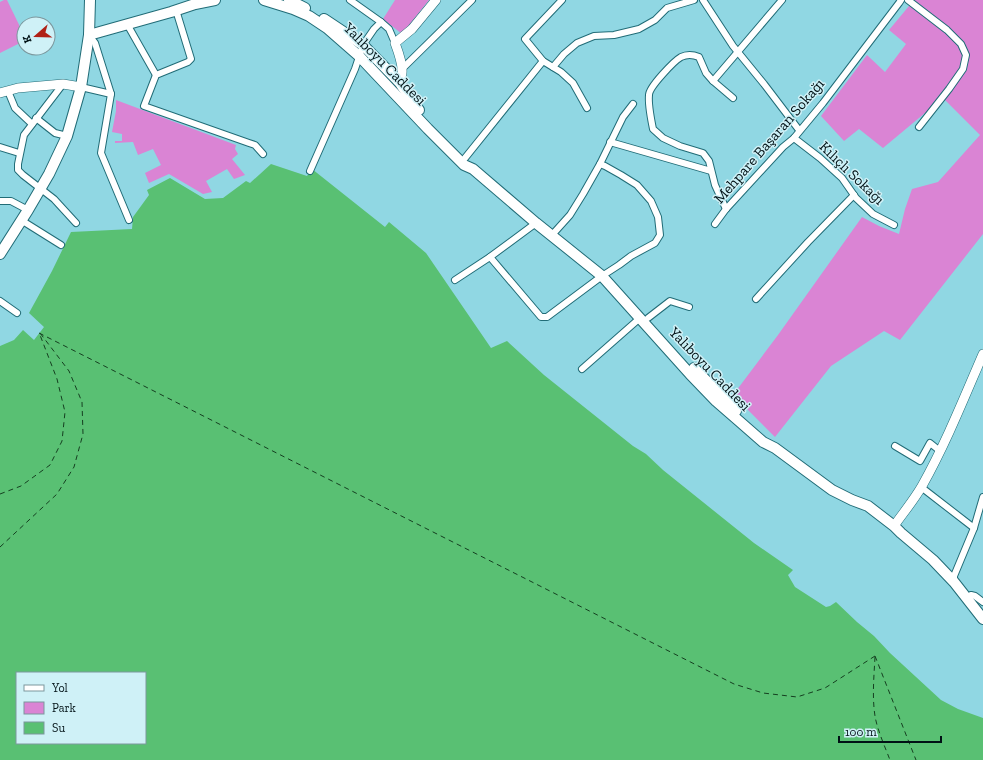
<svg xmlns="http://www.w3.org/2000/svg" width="983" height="760" font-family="'Zilla Slab',serif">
<rect width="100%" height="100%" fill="#90d7e3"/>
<!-- green -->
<g fill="#da84d4">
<polygon points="4,0 7,0 24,35 24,41 0,53 0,2"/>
<polygon points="395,0 429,0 402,34 383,19"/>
<polygon points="914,0 983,0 983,234 900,340 884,331 831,366 775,437 733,395 778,335 862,217 879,226 899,234 905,209 912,189 938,182 980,135 943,98 883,148 859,129 844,141 821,116 867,55 885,72 906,44 889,30"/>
<polygon points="116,100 236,145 235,149 238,154 232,159 245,175 234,179 227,169 206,181 212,192 203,194 169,174 149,183 145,173 161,165 153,149 138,155 133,142 115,143 115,141 122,141 122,134 112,132 116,111"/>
</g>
<!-- water -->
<path fill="#59c073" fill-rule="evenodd" d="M271,164l36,12 5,-7 73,58 4,-5 37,31 65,95 16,-7 37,34 89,71 13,8 17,16 91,73 39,27 -5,5 7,12 31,20 4,-1 6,-4 21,20 17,14 16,17 51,47 17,9 25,9v42h-983v-414l14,-6 9,-10 11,10 10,-13 -15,-14 23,-42 19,-39 61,-3 1,-12 16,-22 -2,-5 23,-12 35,21 18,-1 23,-17 4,2zM17,673h128v70h-128z"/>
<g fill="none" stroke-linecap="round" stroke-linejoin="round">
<!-- ferry -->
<g stroke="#153f20" stroke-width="1" stroke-dasharray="5 4" stroke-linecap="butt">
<polyline points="39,333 734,684 763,693 797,697 825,688 875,656"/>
<polyline points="0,494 21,486 50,465 62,441 65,412 57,379 40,335"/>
<polyline points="0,547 57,494 74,467 83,434 82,402 69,371 40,333"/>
<polyline points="875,656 916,760"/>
<path d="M875,657c-1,19 -3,40 0,59 2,13 10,31 15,44"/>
</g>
<defs>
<g id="street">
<polyline points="350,0 381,22 389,29 395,43"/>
<polyline points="562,0 525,39 543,61 561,72 573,83 587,108"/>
<polyline points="703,0 733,46 764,84 799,130"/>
<polyline points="908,0 947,30 961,44 966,55 963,69 949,89 919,127"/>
<polyline points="176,10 191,59 188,62 156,75 144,106 249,143 255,145 263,154"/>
<polyline points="127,24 156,75"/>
<polyline points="89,35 95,43 111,94 101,153 129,220"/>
<polyline points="553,67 564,54 577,43 594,36 614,35 639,29 655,20 667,8 694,0"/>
<polyline points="402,69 472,0"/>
<polyline points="713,81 782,0"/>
<polyline points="63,84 24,135 18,164 18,170 23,175 54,199 76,223"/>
<polyline points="81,87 111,94"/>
<polyline points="8,91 15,108 32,124"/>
<polyline points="36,118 55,133 67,136"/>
<polyline points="794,138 820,158 842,178 856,198 873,214 894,225"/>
<polyline points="610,142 711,171"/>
<polyline points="0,147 19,153"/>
<polyline points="465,158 543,61"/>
<polyline points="310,171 355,69 363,45 374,29 381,22"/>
<polyline points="0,201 11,201 28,210"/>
<path d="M726,209l-11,-24 -6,-24 -6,-8 -23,-7 -17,-8 -10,-9c-2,-10 -5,-24 -4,-34 0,-8 25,-34 32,-38 6,-3 11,-3 18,0l7,16 7,8 20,17"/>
<polyline points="21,220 61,245"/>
<polyline points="715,224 726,209 783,147 794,138 823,103 899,3 901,0"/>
<polyline points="552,235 570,215 583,194 600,164 623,117 633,104"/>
<polyline points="490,257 541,317 547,317 602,276 619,265 631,256 655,243 660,235 658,217 651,201 637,185 621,175 605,166 600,164"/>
<polyline points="455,280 490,257 536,223"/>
<polyline points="756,299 808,242 854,195"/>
<polyline points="0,301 17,313"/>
<polyline points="648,318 670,301 689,307"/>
<polyline points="582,369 640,318"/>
<polyline points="895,446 920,461 930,443 940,451"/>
<polyline points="921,487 974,528"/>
<polyline points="954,582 954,576 974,528 983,497"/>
<polyline points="971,595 975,596 983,602"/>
</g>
<g id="secondary">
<path d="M400,83c1,-3 2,-7 2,-10 1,-8 -4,-22 -7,-30l17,-14 24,-29"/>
<polyline points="0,93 18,88 63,84 81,87"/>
<path d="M894,526c9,-13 20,-26 28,-40 24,-43 42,-88 61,-132"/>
</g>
<g id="primary">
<polyline points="264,0 293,9 309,16 327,28 359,56 428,129 464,165 473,169 536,223 602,276 690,374 716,401 739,421 763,442 775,448 832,490 852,500 868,506 894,526 901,533 933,560 954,582 983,619"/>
<polyline points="289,0 305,8"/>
<polyline points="324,19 363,45 400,83 413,103 419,110"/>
<polyline points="89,35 171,12 195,4 215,0"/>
<polyline points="0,254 28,210 49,174 67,136 81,87 89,35 90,0"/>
<polyline points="694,368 736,411"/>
</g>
</defs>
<!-- street casing -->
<use href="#street" stroke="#216c77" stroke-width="8"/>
<!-- secondary casing -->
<use href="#secondary" stroke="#216c77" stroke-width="10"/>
<!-- primary casing -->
<use href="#primary" stroke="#216c77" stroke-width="12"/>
<!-- street -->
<use href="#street" stroke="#fff" stroke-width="6"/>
<!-- secondary -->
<use href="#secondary" stroke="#fff" stroke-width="9"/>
<!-- primary -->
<use href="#primary" stroke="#fff" stroke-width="10"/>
</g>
<g text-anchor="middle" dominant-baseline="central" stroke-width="3" stroke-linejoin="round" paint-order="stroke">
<!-- street labels -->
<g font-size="15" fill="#001115" stroke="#cff1f7">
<text transform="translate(385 64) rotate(45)">Yalıboyu Caddesi</text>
<text transform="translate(769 141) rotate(-49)">Mehpare Başaran Sokağı</text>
<text transform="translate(852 173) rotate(44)">Kılıçlı Sokağı</text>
<text transform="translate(710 369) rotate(46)">Yalıboyu Caddesi</text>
</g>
</g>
<!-- legend -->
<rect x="16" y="672" width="130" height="72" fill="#cff1f7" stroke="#7c979d"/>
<rect x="24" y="685" width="20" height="6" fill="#ffffff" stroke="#7c979d"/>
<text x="52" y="692" font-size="12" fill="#001115">Yol</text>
<rect x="24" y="702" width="20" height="12" fill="#da84d4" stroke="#7c979d"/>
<text x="52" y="712" font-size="12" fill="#001115">Park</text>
<rect x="24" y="722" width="20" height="12" fill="#59c073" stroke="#7c979d"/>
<text x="52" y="732" font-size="12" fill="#001115">Su</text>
<!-- north arrow -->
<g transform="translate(36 36) rotate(250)"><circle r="19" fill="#cff1f7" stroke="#7c979d"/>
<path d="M0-3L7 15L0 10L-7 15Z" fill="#b02116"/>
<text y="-6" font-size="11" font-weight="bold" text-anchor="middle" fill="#001115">K</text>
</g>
<!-- scale -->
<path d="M839 736v6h102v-6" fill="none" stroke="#001115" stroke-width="2"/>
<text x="845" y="736" font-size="12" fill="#001115" stroke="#cff1f7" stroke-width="3" paint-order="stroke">100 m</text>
</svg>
